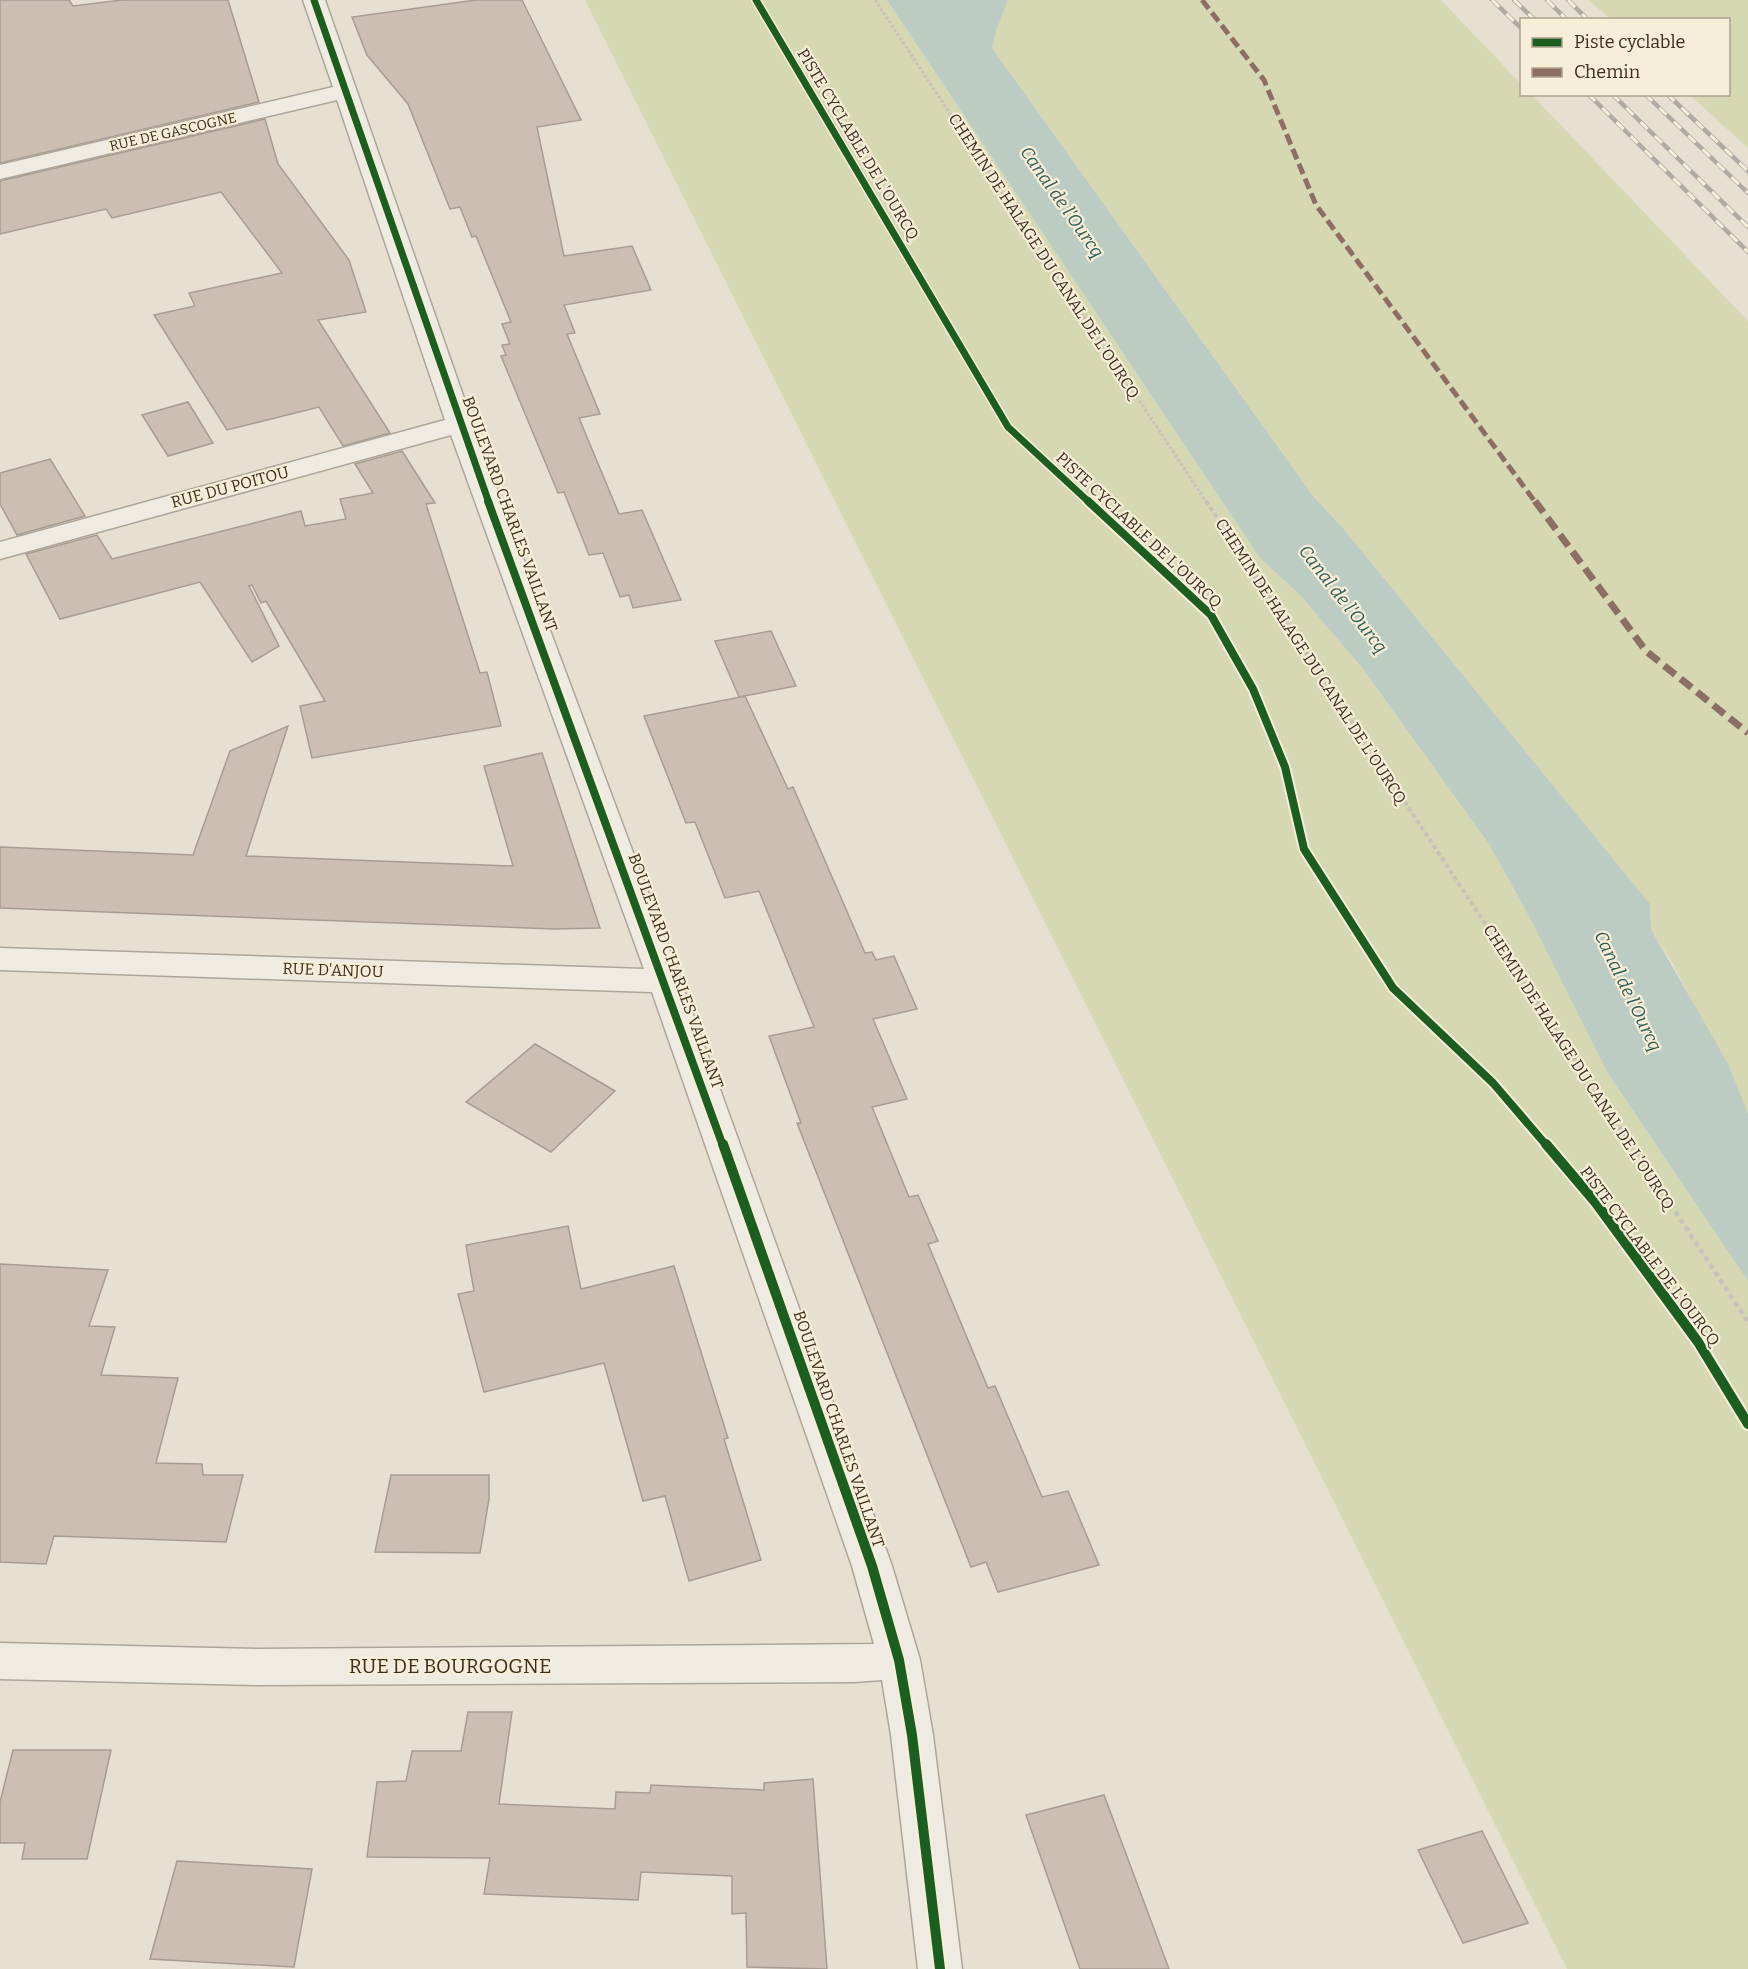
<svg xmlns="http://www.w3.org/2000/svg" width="1748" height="1969" font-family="Bitter,serif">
<rect width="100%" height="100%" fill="#e7e0d1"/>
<!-- green -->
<g fill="#d6d7b3">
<polygon points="585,0 887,0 1260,558 1300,595 1363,669 1489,844 1532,922 1609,1075 1748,1281 1748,1969 1567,1969"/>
<polygon points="1008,0 1441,0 1521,84 1522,94 1532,95 1748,321 1748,1114 1673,964 1651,929 1650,904 1342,527 1313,496 992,48 996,31"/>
<polygon points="1589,0 1748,0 1748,148 1690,95 1728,94 1728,20 1610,19"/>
</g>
<!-- water -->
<polygon fill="#bcccc2" points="887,0 1008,0 996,31 992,48 1313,496 1342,527 1650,904 1651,929 1728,1064 1748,1114 1748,1281 1609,1075 1532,922 1489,844 1363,669 1300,595 1260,558"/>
<!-- building -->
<g fill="#cbbfb2" stroke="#a89c90" stroke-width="1.5">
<polygon points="0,0 69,0 73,6 122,0 228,0 259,102 0,163"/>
<polygon points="476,0 522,0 581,120 537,127 564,256 632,246 651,290 564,305 575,333 567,334 600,414 579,418 619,514 642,510 681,600 633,608 629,595 620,597 603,553 589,555 564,492 558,493 501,356 506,355 502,345 510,344 502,324 511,322 476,236 472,237 460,207 450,209 408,104 367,55 352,17"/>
<polygon points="265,119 278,164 349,260 366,312 318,320 390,433 343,446 319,407 227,430 154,315 195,306 189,293 282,273 221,192 112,218 106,209 0,234 0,181"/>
<polygon points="188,402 213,443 168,456 142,415"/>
<polygon points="402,451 435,503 426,504 480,673 487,672 501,726 312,758 300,706 325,701 266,601 261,603 252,585 249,586 279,646 252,662 200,582 60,619 26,554 97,535 112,559 301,511 305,526 346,519 340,499 373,493 355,464"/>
<polygon points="50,459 85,516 17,535 0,504 0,473"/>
<polygon points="771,631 796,686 739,697 715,641"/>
<polygon points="745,696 788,789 793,787 865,953 872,952 876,960 894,956 904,979 917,1009 873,1019 907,1099 872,1107 909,1197 918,1195 938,1241 928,1244 988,1388 995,1386 1042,1497 1068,1491 1099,1565 998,1592 986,1562 971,1567 797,1123 801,1123 769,1036 814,1027 759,891 725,898 695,822 686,823 644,716"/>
<polygon points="288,726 246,856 513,866 484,766 542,753 600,928 554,929 0,908 0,847 193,855 230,751"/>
<polygon points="535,1044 615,1091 551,1152 466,1102"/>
<polygon points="568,1226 581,1289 674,1266 728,1438 724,1439 761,1560 689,1581 665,1496 643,1501 604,1363 484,1392 458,1294 474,1291 466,1245"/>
<polygon points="0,1264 108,1270 89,1326 115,1327 101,1375 178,1378 156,1463 202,1464 203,1475 243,1475 226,1542 54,1536 46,1564 0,1562"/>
<polygon points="391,1475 489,1475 489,1499 480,1553 375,1552"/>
<polygon points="468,1712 512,1712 499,1804 615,1809 616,1792 650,1793 651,1785 764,1790 764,1783 813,1779 827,1969 747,1967 746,1913 732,1914 732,1876 641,1872 638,1900 484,1894 490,1858 367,1857 377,1782 406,1781 412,1751 461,1751"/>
<polygon points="13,1750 111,1750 87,1859 22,1859 25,1843 0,1843 0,1802"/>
<polygon points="1104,1795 1169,1969 1080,1969 1026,1815"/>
<polygon points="1482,1831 1528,1923 1463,1943 1418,1850"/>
<polygon points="177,1861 312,1869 294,1967 150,1959"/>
</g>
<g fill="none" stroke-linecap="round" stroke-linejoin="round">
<defs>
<polygon id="street" points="303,0 325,0 473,424 681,981 892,1566 920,1660 933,1735 962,1969 918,1969 891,1735 882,1680 855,1682 259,1685 0,1679 0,1643 259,1649 874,1644 852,1566 652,992 0,970 0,948 644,969 451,435 0,559 0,542 445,420 337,100 0,179 0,165 333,87"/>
</defs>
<!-- street casing -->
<use href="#street" stroke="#ada599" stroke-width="3"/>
<!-- path-far2 -->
<polyline stroke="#c8c2b9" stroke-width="3" stroke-dasharray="3 2" stroke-linecap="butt" points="875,0 1207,503"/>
<!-- path-far1 -->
<polyline stroke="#c8c2b9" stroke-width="4" stroke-dasharray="4.5 3" stroke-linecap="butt" points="1206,501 1632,1146"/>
<!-- path -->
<polyline stroke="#c8c2b9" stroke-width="4.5" stroke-dasharray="5 4" stroke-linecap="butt" points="1631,1144 1748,1322"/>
<!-- street -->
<use href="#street" fill="#efebe3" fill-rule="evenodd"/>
<defs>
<g id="rail">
<polyline points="1492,0 1522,29"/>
<polyline points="1514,0 1535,20"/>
<polyline points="1547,0 1567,20"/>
<polyline points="1568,0 1588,20"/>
<polyline points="1588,94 1748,252"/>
<polyline points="1612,94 1748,227"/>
<polyline points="1645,94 1748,193"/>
<polyline points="1667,94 1748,171"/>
</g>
</defs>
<!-- rail casing -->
<use href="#rail" stroke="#afaaa2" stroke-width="4.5"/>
<!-- rail -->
<use href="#rail" stroke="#f7eed8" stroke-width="3" stroke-dasharray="10" stroke-linecap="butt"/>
<!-- quiet-far1 -->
<polyline stroke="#8d6e63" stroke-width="5" stroke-dasharray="11 5" stroke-linecap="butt" points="1202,0 1264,80 1316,205 1536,503"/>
<!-- quiet -->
<polyline stroke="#8d6e63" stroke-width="7" stroke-dasharray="14 7" stroke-linecap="butt" points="1535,501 1646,651 1748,733"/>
<defs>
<g id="cycleway-far2">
<polyline points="314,0 489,503"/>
<polyline points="756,0 1008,427 1090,503"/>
</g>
<g id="cycleway-far1">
<polyline points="488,501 723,1146"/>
<polyline points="1088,501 1211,615 1253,689 1285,767 1304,849 1393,988 1493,1083 1547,1146"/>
</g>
<g id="cycleway">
<polyline points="723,1144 872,1566 899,1660 912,1735 940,1969"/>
<polyline points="1546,1144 1596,1203 1698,1342 1748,1424"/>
</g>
</defs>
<!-- cycleway-far2 casing -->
<use href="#cycleway-far2" stroke="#f7eed8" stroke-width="10"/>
<!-- cycleway-far1 casing -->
<use href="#cycleway-far1" stroke="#f7eed8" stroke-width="12"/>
<!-- cycleway casing -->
<use href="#cycleway" stroke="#f7eed8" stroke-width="14"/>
<!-- cycleway-far2 -->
<use href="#cycleway-far2" stroke="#1b5e20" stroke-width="7"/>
<!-- cycleway-far1 -->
<use href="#cycleway-far1" stroke="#1b5e20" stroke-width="8"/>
<!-- cycleway -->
<use href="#cycleway" stroke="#1b5e20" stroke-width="10"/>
</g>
<g text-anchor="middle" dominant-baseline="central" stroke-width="4.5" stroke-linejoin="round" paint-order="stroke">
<!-- far-street labels -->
<g font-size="14" fill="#3d2e20" stroke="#f7eed8">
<text transform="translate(173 132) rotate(-13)">RUE DE GASCOGNE</text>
</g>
<!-- street labels -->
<g font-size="16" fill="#3d2e20" stroke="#f7eed8">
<text transform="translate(858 144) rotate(59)">PISTE CYCLABLE DE L'OURCQ</text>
<text transform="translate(1044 256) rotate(57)">CHEMIN DE HALAGE DU CANAL DE L'OURCQ</text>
<text transform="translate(230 487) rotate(-15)">RUE DU POITOU</text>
<text transform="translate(510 514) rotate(70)">BOULEVARD CHARLES VAILLANT</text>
<text transform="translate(1139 530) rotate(43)">PISTE CYCLABLE DE L'OURCQ</text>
<text transform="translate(1311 661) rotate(57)">CHEMIN DE HALAGE DU CANAL DE L'OURCQ</text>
<text transform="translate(333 970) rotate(2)">RUE D'ANJOU</text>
<text transform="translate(676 971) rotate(70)">BOULEVARD CHARLES VAILLANT</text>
<text transform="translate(1579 1067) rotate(57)">CHEMIN DE HALAGE DU CANAL DE L'OURCQ</text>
<text transform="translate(1650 1256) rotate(53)">PISTE CYCLABLE DE L'OURCQ</text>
<text transform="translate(839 1429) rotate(71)">BOULEVARD CHARLES VAILLANT</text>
</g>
<!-- water labels -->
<g font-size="18" font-style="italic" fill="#2f5d5a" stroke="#f7eed8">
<text transform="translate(1062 202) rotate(55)">Canal de l'Ourcq</text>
<text transform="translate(1343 599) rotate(52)">Canal de l'Ourcq</text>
<text transform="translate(1628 991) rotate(64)">Canal de l'Ourcq</text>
</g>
<!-- near-street labels -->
<g font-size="20" fill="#3d2e20" stroke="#f7eed8">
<text x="450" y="1666">RUE DE BOURGOGNE</text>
</g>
</g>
<!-- legend -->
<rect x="1520" y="18" width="210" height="78" fill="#f7eed8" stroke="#ada18e" stroke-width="1.5"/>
<rect x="1532" y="38" width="30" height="9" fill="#1b5e20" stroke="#ada18e" stroke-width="1.5"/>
<text x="1574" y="48" font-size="18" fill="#3d2e20">Piste cyclable</text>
<rect x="1532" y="68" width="30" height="9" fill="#8d6e63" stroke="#ada18e" stroke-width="1.5"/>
<text x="1574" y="78" font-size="18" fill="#3d2e20">Chemin</text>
</svg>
